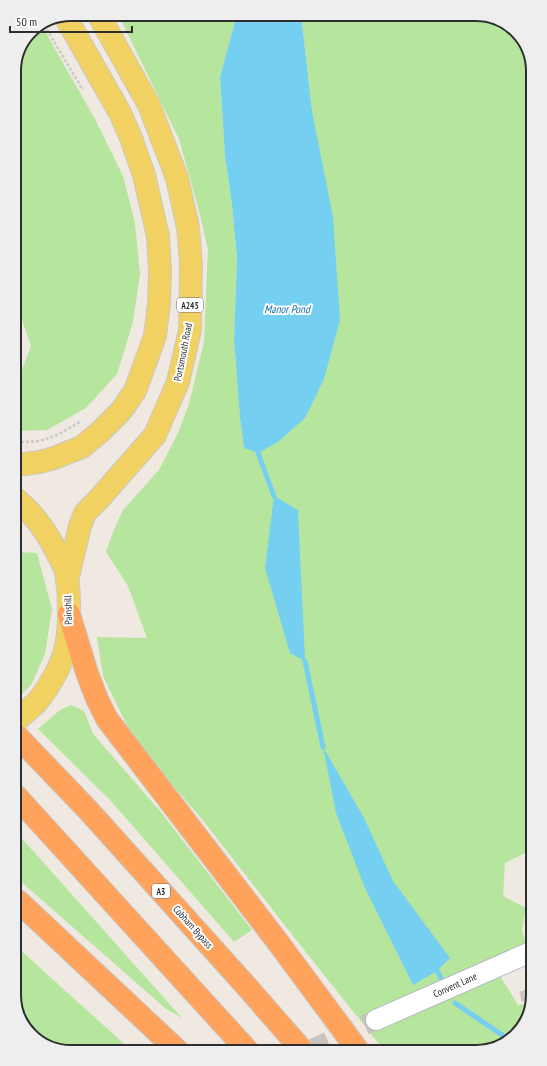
<svg xmlns="http://www.w3.org/2000/svg" width="547" height="1066" font-family="'PT Sans Narrow',sans-serif">
<rect width="100%" height="100%" fill="#efe9e1"/>
<!-- green -->
<g fill="#b6e59e">
<polygon points="118,14 237,14 220,77 225,156 232,205 237,258 234,339 240,418 244,448 312,111 301,14 479,14 510,26 529,50 532,852 527,852 505,863 503,896 526,908 522,931 529,950 497,971 518,1005 530,1003 523,1027 497,1048 383,1049 301,946 201,818 134,740 103,676 97,637 147,638 128,586 106,552 113,532 123,510 159,470 178,433 189,404 204,342 208,249 197,203 179,139"/>
<polygon points="42,26 96,121 123,176 135,223 140,274 133,322 117,374 86,408 47,430 16,431 16,386 31,346 15,299 15,177 20,104 23,48 31,31"/>
<polygon points="16,552 37,553 52,609 45,654 31,685 17,699"/>
<polygon points="71,705 84,711 93,734 160,811 252,930 234,942 110,800 38,729 60,710"/>
<polygon points="17,833 182,1018 165,1008 18,879"/>
<polygon points="18,948 132,1051 68,1052 37,1040 18,1016"/>
</g>
<!-- water -->
<g fill="#75cff0">
<polygon points="237,14 301,14 312,111 333,217 340,320 324,379 305,418 278,442 258,453 244,448 240,418 234,339 237,258 232,205 225,156 220,77"/>
<polygon points="274,496 298,510 305,661 290,653 265,568"/>
<polygon points="323,747 363,816 393,881 450,958 437,971 413,985 365,888 336,813"/>
</g>
<!-- shadow -->
<polygon fill="#0003" points="533,989 532,998 522,993 524,990"/>
<g fill="none" stroke-linecap="round" stroke-linejoin="round">
<!-- stream -->
<g stroke="#75cff0" stroke-width="5">
<polyline points="258,453 274,496"/>
<polyline points="305,661 323,747"/>
<polyline points="437,971 441,978"/>
<polyline points="455,1003 508,1039"/>
</g>
</g>
<!-- building -->
<g fill="#cbc7bf" stroke="#cbc5ba">
<polygon points="532,857 533,891 525,889"/>
<polygon points="533,990 532,999 522,1001 520,992"/>
</g>
<g fill="none" stroke-linecap="round" stroke-linejoin="round">
<!-- minor-tunnel -->
<polyline stroke="#c8c4bd" stroke-width="20" stroke-dasharray="20 10" stroke-linecap="butt" points="310,1050 376,1020"/>
<defs>
<polyline id="minor" points="376,1020 533,951"/>
<g id="major">
<polyline points="16,465 40,462 54,458 82,447 101,431 121,411 135,391 155,336 159,304 160,271 158,236 144,175 131,138 120,113 65,16"/>
<path d="M16,499c19,16 32,34 42,56 2,4 5,9 7,14 4,14 4,30 4,45 0,19 -3,40 -12,57 -5,10 -12,21 -20,31 -6,6 -13,12 -20,18"/>
<polyline points="67,581 80,526 85,513 98,500 155,435 178,382 190,330 191,264 188,227 177,178 149,105 98,14"/>
</g>
<g id="highway">
<polyline points="69,614 87,673 97,699 107,719 277,941 357,1049"/>
<polyline points="17,736 88,810 248,988 302,1050"/>
<polyline points="17,797 247,1050"/>
<polyline points="18,901 178,1051"/>
</g>
</defs>
<!-- minor casing -->
<use href="#minor" stroke="#b4b7c1" stroke-width="22"/>
<!-- major casing -->
<use href="#major" stroke="#c9c9c9" stroke-width="24"/>
<!-- highway casing -->
<use href="#highway" stroke="#c9c9c9" stroke-width="24"/>
<!-- path -->
<g stroke="#c9c9c9" stroke-width="2.5" stroke-dasharray="3 2" stroke-linecap="butt">
<polyline points="44,25 83,90"/>
<path d="M16,442c7,0 15,0 22,-1 15,-3 29,-11 43,-20"/>
</g>
<!-- minor -->
<use href="#minor" stroke="#fff" stroke-width="20"/>
<!-- major -->
<use href="#major" stroke="#f2d163" stroke-width="22"/>
<!-- highway -->
<use href="#highway" stroke="#ffa35c" stroke-width="22"/>
</g>
<g text-anchor="middle" dominant-baseline="central" stroke-width="4" stroke-linejoin="round" paint-order="stroke">
<!-- shield labels -->
<g fill="#fff" stroke="#6d6d6d" stroke-width="1">
<rect x="177" y="298" width="26" height="14" rx="3"/>
<rect x="152" y="884" width="18" height="14" rx="3"/>
</g>
<g font-size="9" font-weight="bold" fill="#2e2e2e">
<text x="190" y="305">A245</text>
<text x="161" y="891">A3</text>
</g>
<!-- street labels -->
<g font-size="10" fill="#2e2e2e" stroke="#fff">
<text transform="translate(183 352) rotate(-79)">Portsmouth Road</text>
<text transform="translate(68 610) rotate(-91)">Painshill</text>
<text transform="translate(193 927) rotate(48)">Cobham Bypass</text>
<text transform="translate(455 985) rotate(-24)">Convent Lane</text>
</g>
<!-- water labels -->
<g font-size="11" font-style="italic" fill="#0d6fa3" stroke="#fff">
<text x="287" y="309">Manor Pond</text>
</g>
</g>
<!-- crop -->
<path d="M0 0H547V1066H0ZM71 21H476A50 50 0 0 1 526 71V995A50 50 0 0 1 476 1045H71A50 50 0 0 1 21 995V71A50 50 0 0 1 71 21Z" fill="#eee" fill-rule="evenodd"/>
<path fill="none" stroke="#2e2e2e" stroke-width="2" d="M71 21H476A50 50 0 0 1 526 71V995A50 50 0 0 1 476 1045H71A50 50 0 0 1 21 995V71A50 50 0 0 1 71 21Z"/>
<!-- scale -->
<path d="M10 26v6h122v-6" fill="none" stroke="#2e2e2e" stroke-width="2"/>
<text x="16" y="26" font-size="12" fill="#2e2e2e" stroke="#ffffff" stroke-width="3" paint-order="stroke">50 m</text>
</svg>
